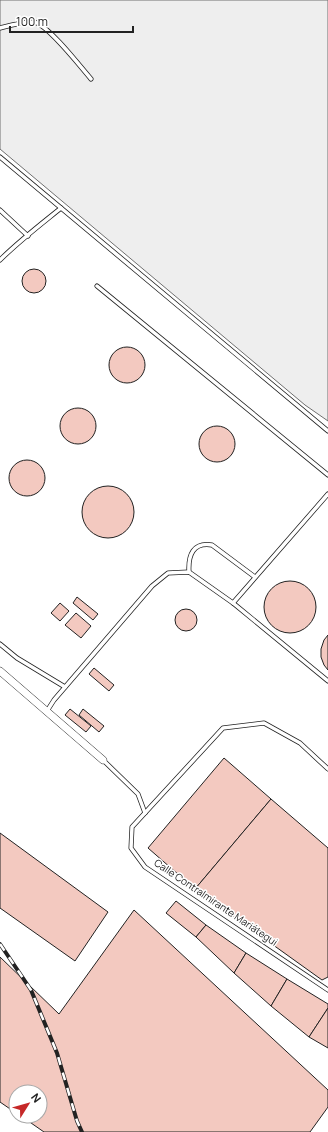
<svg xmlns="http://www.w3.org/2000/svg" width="328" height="1132" font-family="Manrope,sans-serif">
<rect width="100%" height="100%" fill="#fff"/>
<!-- green -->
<polygon fill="#eee" stroke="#6f6f6f" points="0,0 328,0 328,421 305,405 0,149"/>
<!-- building -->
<g fill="#f3c9c0" stroke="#222">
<circle cx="34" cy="281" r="12"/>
<circle cx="127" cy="365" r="18"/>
<circle cx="78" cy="426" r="18"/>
<circle cx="217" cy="444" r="18"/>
<circle cx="27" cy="478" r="18"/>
<circle cx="108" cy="512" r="26"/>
<circle cx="290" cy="607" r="26"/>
<polygon points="77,597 98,614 93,620 73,603"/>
<polygon points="60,603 69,611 60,621 51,613"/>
<circle cx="186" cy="620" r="11"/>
<polygon points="76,613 91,626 81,638 65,625"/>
<polygon points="328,635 328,670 324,665 321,657 321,649 324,640"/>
<polygon points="94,668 114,685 109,691 89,674"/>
<polygon points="70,709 91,726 86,732 65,715"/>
<polygon points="83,709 104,726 99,732 79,715"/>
<polygon points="224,758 271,799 195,889 148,848"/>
<polygon points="271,799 328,848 328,977 322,980 195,889"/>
<polygon points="0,833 108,912 75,961 0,908"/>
<polygon points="176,901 206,925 196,937 166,913"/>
<polygon points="134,910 328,1090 328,1107 310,1132 44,1132 21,1116 40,1116 40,1092 16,1092 16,1113 0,1102 0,957 59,1014"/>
<polygon points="206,925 246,953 234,973 196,937"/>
<polygon points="246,953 287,979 271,1006 234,973"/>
<polygon points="287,979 328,1004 328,1008 309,1037 271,1006"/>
<polygon points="328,1008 328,1048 309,1037"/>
</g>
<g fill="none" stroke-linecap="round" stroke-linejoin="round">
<defs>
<g id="service">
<path d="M0,28c8,-2 29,-8 37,-5 15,7 42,42 54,56"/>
<polyline points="0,157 328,431"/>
<polyline points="0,210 28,236"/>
<path d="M0,260c19,-19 40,-35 61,-52"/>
<polyline points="97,286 328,475"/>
<path d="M189,572c-1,-17 4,-30 23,-27l43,32"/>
<polyline points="233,603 328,494"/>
<polyline points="0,644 17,658 65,687"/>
<polyline points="47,711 54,700 152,586 168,573 189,572 233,603 328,681"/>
<polyline points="103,760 138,794 145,813"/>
<polyline points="328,769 300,743 264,723 223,728 132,827 131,848 145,867 328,990"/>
</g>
<polyline id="minor" points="0,671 103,760"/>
</defs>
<!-- service casing -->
<use href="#service" stroke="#222" stroke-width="5"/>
<!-- minor casing -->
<use href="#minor" stroke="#222" stroke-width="8"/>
<!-- service -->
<use href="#service" stroke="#fff" stroke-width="3.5"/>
<!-- minor -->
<use href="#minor" stroke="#fff" stroke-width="7"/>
<defs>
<polyline id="rail" points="0,944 31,990 57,1053 77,1121 82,1132"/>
</defs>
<!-- rail casing -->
<use href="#rail" stroke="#222" stroke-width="4"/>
<!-- rail -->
<use href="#rail" stroke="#fff" stroke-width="2.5" stroke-dasharray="8" stroke-linecap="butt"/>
</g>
<g text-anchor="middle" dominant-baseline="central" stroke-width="3" stroke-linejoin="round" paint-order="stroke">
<!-- street labels -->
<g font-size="10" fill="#222" stroke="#fff">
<text transform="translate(216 902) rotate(34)">Calle Contralmirante Mariátegui</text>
</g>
</g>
<!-- north arrow -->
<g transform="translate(28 1104) rotate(53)"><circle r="19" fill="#ffffff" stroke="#a7a7a7"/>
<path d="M0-3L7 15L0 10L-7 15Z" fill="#c62828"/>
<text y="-6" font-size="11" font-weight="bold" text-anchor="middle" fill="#222222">N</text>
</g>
<!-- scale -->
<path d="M10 26v6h123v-6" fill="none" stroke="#222222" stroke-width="2"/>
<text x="16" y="26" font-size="12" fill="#222222" stroke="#ffffff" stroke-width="3" paint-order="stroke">100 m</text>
</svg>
